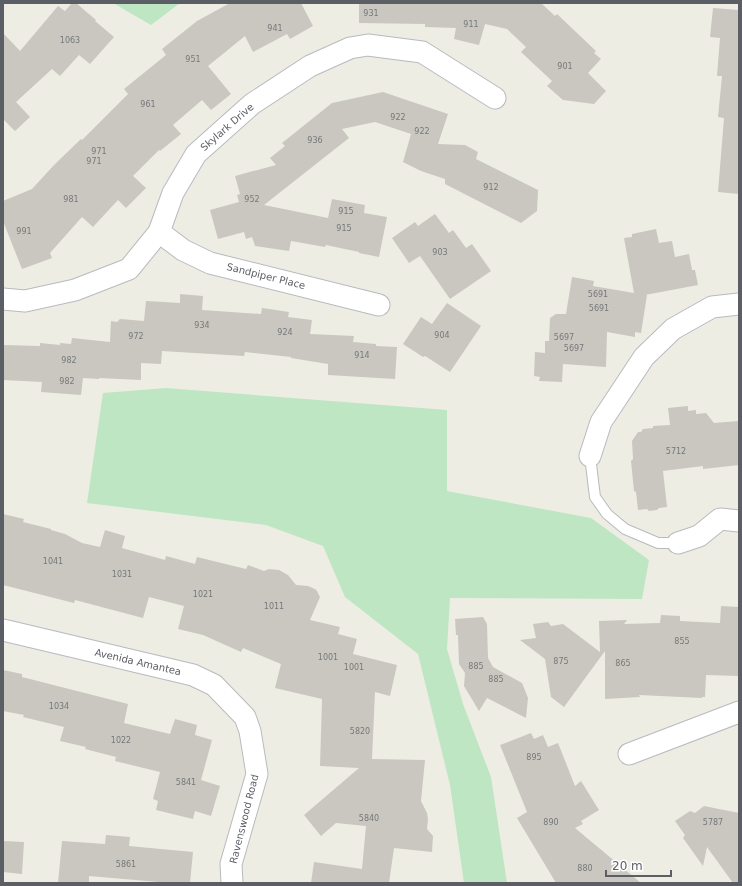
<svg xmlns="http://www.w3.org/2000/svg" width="742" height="886" font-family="'DejaVu Sans',sans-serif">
<rect width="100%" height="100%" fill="#eeede3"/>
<!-- green -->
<g fill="#bee6c3">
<polygon points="113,3 180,3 151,25"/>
<polygon points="166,388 447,410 447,491 591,518 649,560 642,599 450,598 447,649 463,704 491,777 507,883 464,883 450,785 418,654 345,597 323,546 266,525 87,503 103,393"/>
</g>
<!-- building -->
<g fill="#c9c7c0">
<polygon points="72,3 76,3 96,20 95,21 114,37 90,64 79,55 60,76 52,69 16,102 30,117 15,131 3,119 3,33 20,51 58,6 65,11"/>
<polygon points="230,3 301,3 313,26 290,39 287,34 253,52 245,36 208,66 231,94 211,110 202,100 173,125 181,134 160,151 159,150 133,176 146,188 126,208 118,200 93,227 82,217 50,253 52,258 22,269 3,221 3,201 32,189 54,165 81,139 82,140 128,94 124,89 166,55 162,49 197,21"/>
<polygon points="359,3 541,3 555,16 557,14 596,51 594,53 601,59 588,73 606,91 594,104 563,100 547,86 552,81 521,52 526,47 507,29 485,24 479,45 454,39 456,28 425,27 425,24 359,23"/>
<polygon points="713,8 739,10 739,194 718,192 724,118 718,117 722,76 717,76 720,38 710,37"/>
<polygon points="383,92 448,114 438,144 465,145 478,152 476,159 538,190 537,211 521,223 445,184 445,179 421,171 403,162 411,134 375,122 342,129 349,138 264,205 328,218 332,199 365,205 364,213 387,217 379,257 359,253 359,252 326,245 325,247 291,241 289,251 255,246 252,237 246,239 244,232 218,239 210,210 239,202 237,195 240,194 235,176 276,165 270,158 285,146 282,143 332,103"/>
<polygon points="435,214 449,233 453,230 466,248 472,244 491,271 450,299 420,256 409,263 392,238 415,222 418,226"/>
<polygon points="656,229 659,243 672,241 675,257 689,254 692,270 695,270 698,285 645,295 647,295 641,333 635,332 635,337 607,332 606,367 563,364 562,382 539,381 540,377 534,376 535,352 545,353 545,341 549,341 550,318 556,314 566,314 572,277 594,281 593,286 634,293 624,238 632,237 632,234"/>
<polygon points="180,294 203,296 202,310 261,314 262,308 289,312 288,317 312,320 310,334 354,336 353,342 376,344 376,346 397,347 395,379 328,375 328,364 291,358 291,357 245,352 244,356 162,351 161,364 141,363 141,380 99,378 99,379 83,378 81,395 41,392 42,382 3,380 3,345 40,346 40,343 60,345 60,343 71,344 72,338 110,342 111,321 117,322 120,319 144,321 146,301 180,303"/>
<polygon points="447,303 481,326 450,372 425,356 423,357 403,344 421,317 432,324"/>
<polygon points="688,406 688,411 696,410 696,414 706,413 714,423 739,421 739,465 703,469 703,466 663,471 667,507 659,508 657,510 649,511 647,509 638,510 636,492 634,491 631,461 633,459 632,441 638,432 641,432 643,429 653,428 653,426 670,425 668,408"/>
<polygon points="3,514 24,519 23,522 51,529 51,530 65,534 82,543 100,547 105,530 125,536 122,548 165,560 166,556 195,564 197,557 246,569 248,565 264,571 269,569 279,570 288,575 296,585 308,586 315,589 317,591 320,597 310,620 340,627 338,634 357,639 353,654 397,665 390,696 375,692 372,759 425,760 421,801 427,813 428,819 427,829 433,836 432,852 394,848 389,883 311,883 314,862 362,869 366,826 336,823 321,836 304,815 359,768 320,766 322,699 275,688 281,664 243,648 241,652 203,635 178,629 184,606 149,597 143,618 75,600 74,603 3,585"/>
<polygon points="721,606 739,607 739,676 706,675 705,697 702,697 702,698 639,695 640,697 605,699 605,651 564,707 551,697 545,659 520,640 536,638 533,624 548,622 551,626 563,624 600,652 599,621 627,620 624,624 660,623 661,615 680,616 680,621 720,623"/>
<polygon points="483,617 487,624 488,658 493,667 522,683 528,698 526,718 487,698 479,711 464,686 465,673 459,664 458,635 456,635 455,619"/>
<polygon points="3,670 22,674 22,677 128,704 124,723 170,734 175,719 197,725 195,735 212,740 201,780 220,786 211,816 195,811 193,819 156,810 158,801 153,799 160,772 115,761 116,757 85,749 86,747 60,741 64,727 23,717 24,715 3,711"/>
<polygon points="531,733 534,739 543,735 548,747 558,743 575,786 581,781 599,810 581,821 583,824 575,828 641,883 556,883 517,818 527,812 500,745"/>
<polygon points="704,806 739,813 739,883 733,883 707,847 703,866 683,838 685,835 675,821 690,811 695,813"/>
<polygon points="106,835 130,837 129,846 193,852 190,883 170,883 89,876 89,883 58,883 62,841 105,844"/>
<polygon points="3,841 24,842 22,874 3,872"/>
</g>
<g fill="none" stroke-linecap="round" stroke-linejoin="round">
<defs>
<polyline id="service" points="590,456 595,497 607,514 625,529 658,543 678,543"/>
<g id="minor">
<polyline points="159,232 183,250 210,263 379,305"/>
<polyline points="3,299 25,301 75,290 129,269 159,232 173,193 196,154 252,104 310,66 350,48 368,45 422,52 495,98"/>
<polyline points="590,456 601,422 644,357 673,329 712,307 739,304"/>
<polyline points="678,543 699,536 720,519 739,521"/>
<polyline points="3,630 193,675 214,685 245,717 250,731 257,774 231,864 232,883"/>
<polyline points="629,754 739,712"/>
</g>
</defs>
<!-- service casing -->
<use href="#service" stroke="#b8babf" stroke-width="12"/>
<!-- minor casing -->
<use href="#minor" stroke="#b8babf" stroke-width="23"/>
<!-- service -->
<use href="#service" stroke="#fff" stroke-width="10"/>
<!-- minor -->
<use href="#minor" stroke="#fff" stroke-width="21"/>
</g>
<g text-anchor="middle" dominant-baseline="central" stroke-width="3" stroke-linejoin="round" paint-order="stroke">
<!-- number labels -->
<g font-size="8" fill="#76787b">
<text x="371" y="13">931</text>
<text x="471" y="24">911</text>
<text x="275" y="28">941</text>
<text x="70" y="40">1063</text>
<text x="193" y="59">951</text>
<text x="565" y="66">901</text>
<text x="148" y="104">961</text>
<text x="398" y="117">922</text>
<text x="422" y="131">922</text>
<text x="315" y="140">936</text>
<text x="99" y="151">971</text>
<text x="94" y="161">971</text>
<text x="491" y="187">912</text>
<text x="71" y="199">981</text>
<text x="252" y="199">952</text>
<text x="346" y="211">915</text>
<text x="344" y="228">915</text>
<text x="24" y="231">991</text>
<text x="440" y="252">903</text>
<text x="598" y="294">5691</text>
<text x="599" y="308">5691</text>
<text x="202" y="325">934</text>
<text x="285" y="332">924</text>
<text x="442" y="335">904</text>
<text x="136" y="336">972</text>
<text x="564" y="337">5697</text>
<text x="574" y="348">5697</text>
<text x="362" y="355">914</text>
<text x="69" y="360">982</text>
<text x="67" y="381">982</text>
<text x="676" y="451">5712</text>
<text x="53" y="561">1041</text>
<text x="122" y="574">1031</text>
<text x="203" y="594">1021</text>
<text x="274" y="606">1011</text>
<text x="682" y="641">855</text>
<text x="328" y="657">1001</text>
<text x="561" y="661">875</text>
<text x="623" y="663">865</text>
<text x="476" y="666">885</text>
<text x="354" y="667">1001</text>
<text x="496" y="679">885</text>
<text x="59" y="706">1034</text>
<text x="360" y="731">5820</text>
<text x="121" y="740">1022</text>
<text x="534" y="757">895</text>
<text x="186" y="782">5841</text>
<text x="369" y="818">5840</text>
<text x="551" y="822">890</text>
<text x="713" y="822">5787</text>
<text x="126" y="864">5861</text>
<text x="585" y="868">880</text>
</g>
<!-- street labels -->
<g font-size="10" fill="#5b5e64" stroke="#fff">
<text transform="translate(227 127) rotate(-41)">Skylark Drive</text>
<text transform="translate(266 276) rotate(14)">Sandpiper Place</text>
<text transform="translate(138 662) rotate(13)">Avenida Amantea</text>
<text transform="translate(244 819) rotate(-76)">Ravenswood Road</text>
</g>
</g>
<!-- border -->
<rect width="742" height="886" fill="none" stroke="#5b5e64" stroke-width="8"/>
<!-- scale -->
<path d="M606 870v6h65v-6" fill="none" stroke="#5b5e64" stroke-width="2"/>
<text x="612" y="870" font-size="12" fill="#5b5e64" stroke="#ffffff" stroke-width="3" paint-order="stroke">20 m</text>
</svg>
